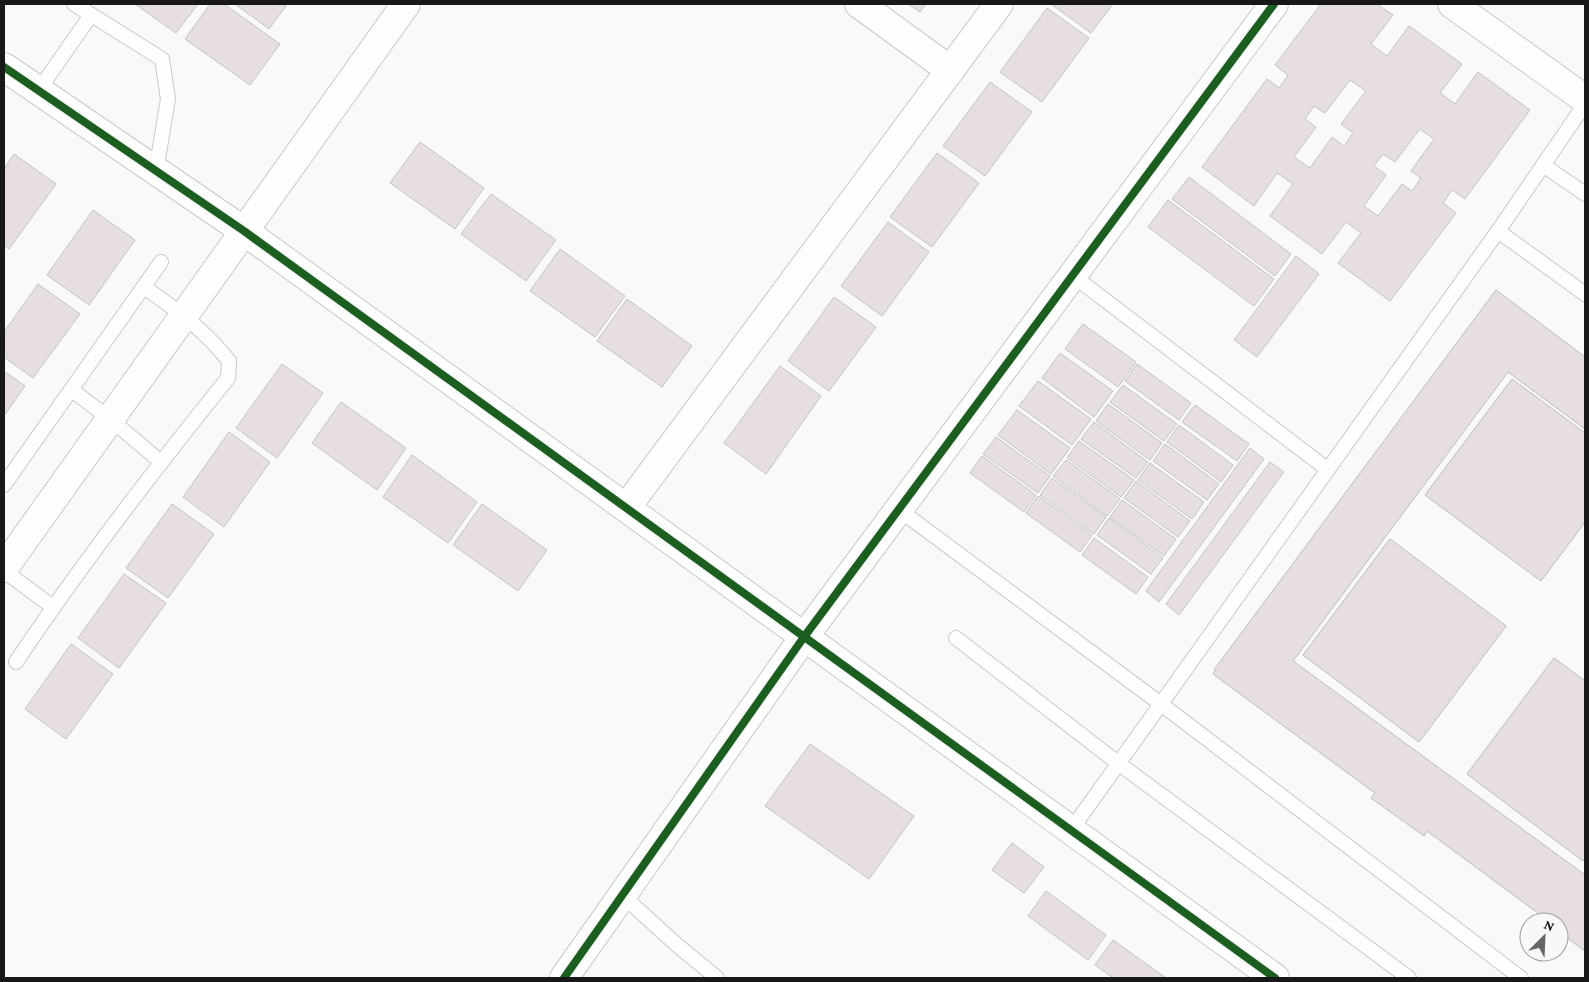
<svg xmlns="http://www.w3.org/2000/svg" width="1589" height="982" font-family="'Crimson Pro',serif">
<rect width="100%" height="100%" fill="#f9f9fa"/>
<!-- building -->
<g fill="#e7dee3" stroke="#c3c3c3" fill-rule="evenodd">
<polygon points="135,4 198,4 176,33"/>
<polygon points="210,4 224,4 280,44 250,85 185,39"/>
<polygon points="235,4 282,4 286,6 269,29"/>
<polygon points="908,4 926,4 920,12"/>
<polygon points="1051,4 1113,4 1091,33"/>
<path d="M1321,4h56l16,11 -22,29 16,12 22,-30 53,38 -22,29 15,11 23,-32 52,38 -65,89 -13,-9 -9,13 13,10 -66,88 -52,-38 23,-30 -15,-11 -24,32 -52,-38 23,-32 -16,-11 -23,33 -52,-39 65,-88 12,9 9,-13 -13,-10zM1350,80l16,11 -25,33 12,9 -9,13 -12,-9 -22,31 -16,-11 22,-30 -11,-8 9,-13 11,7zM1420,129l14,10 -23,32 10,7 -9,13 -10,-7 -24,32 -14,-10 22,-31 -12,-9 9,-12 12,8z"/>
<polygon points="1047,8 1089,38 1042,102 1000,72"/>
<polygon points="990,82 1032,112 985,176 943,146"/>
<polygon points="420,142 484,188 455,229 390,183"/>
<polygon points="937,153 979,183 932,247 890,217"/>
<polygon points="14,154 56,184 9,249 4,245 4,169"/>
<polygon points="1189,177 1291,254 1275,276 1172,199"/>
<polygon points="491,194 556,240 526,281 461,234"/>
<polygon points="1168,200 1274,279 1254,306 1148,227"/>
<polygon points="93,210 135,240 89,305 47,275"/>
<polygon points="888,222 929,252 882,316 841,286"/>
<polygon points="560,249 625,296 595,337 530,291"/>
<polygon points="1296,256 1319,274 1257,357 1234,340"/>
<polygon points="38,284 80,314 33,378 4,357 4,332"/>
<polygon points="1496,290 1585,357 1585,429 1508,372 1293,661 1585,875 1585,951 1559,932 1559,922 1550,922 1427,831 1424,836 1371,798 1375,793 1213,674 1215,671 1214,670"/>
<polygon points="1496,290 1585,357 1585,429 1508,372 1293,661 1585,875 1585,951 1559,932 1559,922 1550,922 1427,831 1424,836 1371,798 1375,793 1213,674 1215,671 1214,670"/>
<polygon points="834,297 876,327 829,391 788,361"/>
<polygon points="627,299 692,346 662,387 597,341"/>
<polygon points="1083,324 1136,362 1118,387 1065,349"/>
<polygon points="1060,353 1113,391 1094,417 1042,378"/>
<polygon points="282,364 323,393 277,458 236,428"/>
<polygon points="1137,364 1191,403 1179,420 1125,381"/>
<polygon points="780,366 821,396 766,474 724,443"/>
<polygon points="4,371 25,386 4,416"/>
<polygon points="1512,379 1585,433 1585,522 1541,581 1425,495"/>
<polygon points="1512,379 1585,433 1585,522 1541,581 1425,495"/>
<polygon points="1038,381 1091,419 1072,445 1019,406"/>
<polygon points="1123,385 1177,424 1164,441 1110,402"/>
<polygon points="341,402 406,448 377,490 312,443"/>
<polygon points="1108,404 1162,443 1150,460 1096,421"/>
<polygon points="1195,405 1249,444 1237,461 1182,422"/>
<polygon points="1017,410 1070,448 1051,474 998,435"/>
<polygon points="1094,422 1148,462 1136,478 1081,439"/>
<polygon points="1179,425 1233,465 1221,482 1167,442"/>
<polygon points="229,432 270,462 224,527 183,497"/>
<polygon points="996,437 1050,476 1038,493 983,454"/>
<polygon points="1079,441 1134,480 1121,497 1067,458"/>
<polygon points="1165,444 1219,484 1207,500 1153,461"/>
<polygon points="1250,448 1264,459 1159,602 1146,591"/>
<polygon points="412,455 477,502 448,543 383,497"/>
<polygon points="982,456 1036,495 1024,512 970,473"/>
<polygon points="1066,460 1120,499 1107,516 1053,476"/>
<polygon points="1270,462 1284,472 1179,615 1166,604"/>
<polygon points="1150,463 1204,502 1192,519 1138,480"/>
<polygon points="1052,478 1106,517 1094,534 1040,495"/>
<polygon points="1136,481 1190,521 1178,537 1124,498"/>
<polygon points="1038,496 1092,535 1080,552 1026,513"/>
<polygon points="1122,500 1176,539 1164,556 1110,517"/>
<polygon points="172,504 214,534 168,598 126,568"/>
<polygon points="482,504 547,550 518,591 453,545"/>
<polygon points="1109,518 1163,558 1151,574 1097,535"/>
<polygon points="1094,538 1148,577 1136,594 1082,555"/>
<polygon points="1390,539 1506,626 1419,742 1303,655"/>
<polygon points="1390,539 1506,626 1419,742 1303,655"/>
<polygon points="124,574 166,603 119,668 78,638"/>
<polygon points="71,644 113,674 66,739 25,709"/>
<polygon points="1554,658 1585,681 1585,858 1583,861 1467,774"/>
<polygon points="1554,658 1585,681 1585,858 1583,861 1467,774"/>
<polygon points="810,744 914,816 869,879 765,806"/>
<polygon points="1012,843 1044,867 1024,893 992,870"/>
<polygon points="1046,891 1106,935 1088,960 1028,916"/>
<polygon points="1113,940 1166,978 1113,978 1095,965"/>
</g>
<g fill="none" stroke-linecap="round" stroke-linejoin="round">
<defs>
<g id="service">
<polyline points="74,4 162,59 168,99 156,171"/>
<polyline points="38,91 91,15"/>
<polyline points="1543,165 1585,194"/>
<polyline points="1498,231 1585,294"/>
<polyline points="1072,275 1327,469"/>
<polyline points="72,390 110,419 161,462"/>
<polyline points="4,485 161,262"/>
<polyline points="898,509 1161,704 1521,978"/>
<polyline points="4,571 53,607"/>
<polyline points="956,638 1118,763 1409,978"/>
<path d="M16,662c66,-99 138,-192 212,-284l1,-17c-24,-31 -54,-52 -85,-74"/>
<polyline points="1071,830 1498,231 1585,104"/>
<polyline points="622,895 677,945 717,978"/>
</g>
<g id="minor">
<polyline points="859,4 950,70"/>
<polyline points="1452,4 1585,99"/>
<polyline points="4,67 244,231 1275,978"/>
<polyline points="626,508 999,4"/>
<polyline points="4,568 406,4"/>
<polyline points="564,978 804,637 1274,4"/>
</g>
</defs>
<!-- service casing -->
<use href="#service" stroke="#c9c9ca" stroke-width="16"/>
<!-- minor casing -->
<use href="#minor" stroke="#c9c9ca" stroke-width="30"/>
<!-- service -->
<use href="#service" stroke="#fefefe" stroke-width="14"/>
<!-- minor -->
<use href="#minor" stroke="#fefefe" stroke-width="28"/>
<defs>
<g id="cycleway">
<polyline points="4,67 244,231 1275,978"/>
<polyline points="564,978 804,637 1274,4"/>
</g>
</defs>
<!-- cycleway casing -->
<use href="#cycleway" stroke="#f8f8fb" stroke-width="11"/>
<!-- cycleway -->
<use href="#cycleway" stroke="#1b5e20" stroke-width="8"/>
</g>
<!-- border -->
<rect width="1589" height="982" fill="none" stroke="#181819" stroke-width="10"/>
<!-- north arrow -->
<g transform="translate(1544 937) rotate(24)"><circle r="24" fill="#f8f8fb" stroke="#9e9ea1"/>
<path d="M0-4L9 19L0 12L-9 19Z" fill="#676768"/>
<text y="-8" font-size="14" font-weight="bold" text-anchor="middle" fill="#181819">N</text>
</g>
</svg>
